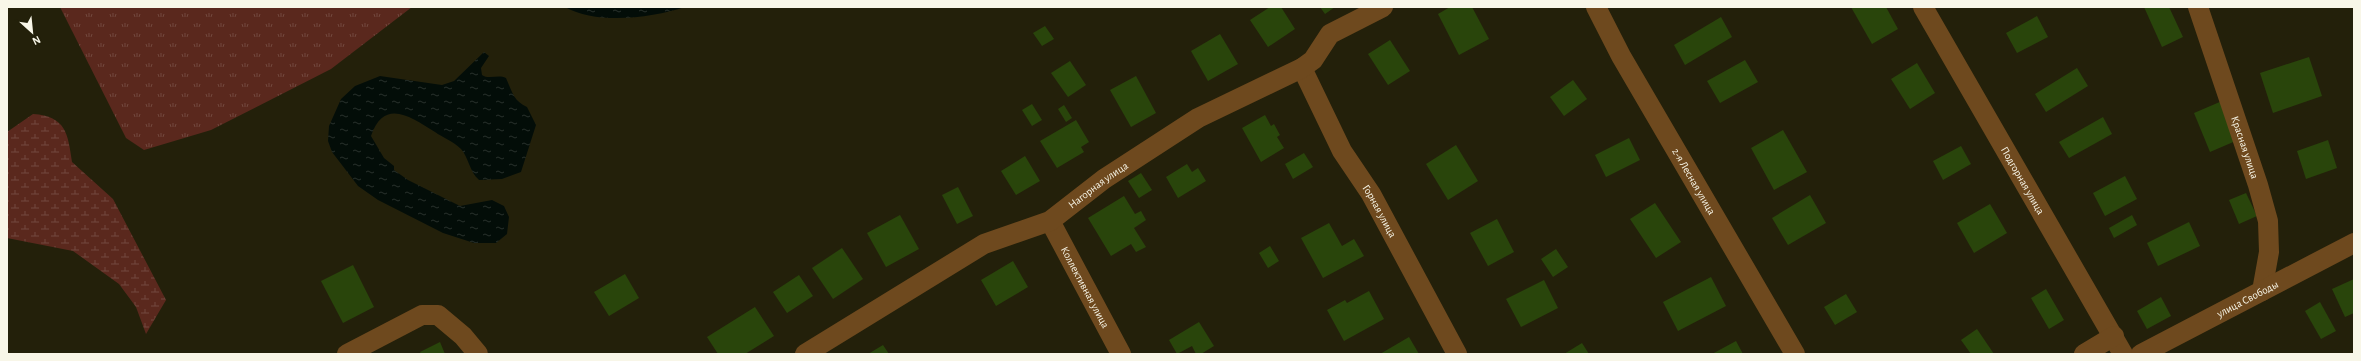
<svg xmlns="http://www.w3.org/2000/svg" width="2361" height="361" font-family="'Alegreya Sans',sans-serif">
<defs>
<pattern id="grass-tufts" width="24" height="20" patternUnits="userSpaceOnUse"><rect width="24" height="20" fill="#5a281d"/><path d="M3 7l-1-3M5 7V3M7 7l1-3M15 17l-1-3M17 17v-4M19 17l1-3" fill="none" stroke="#72483e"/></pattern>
<pattern id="wetland-marsh" width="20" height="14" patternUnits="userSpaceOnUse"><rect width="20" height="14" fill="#5a281d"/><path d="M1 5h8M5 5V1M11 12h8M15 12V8" fill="none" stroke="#72483e"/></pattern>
<pattern id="water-ripples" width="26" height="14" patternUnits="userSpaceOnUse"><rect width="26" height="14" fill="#030d08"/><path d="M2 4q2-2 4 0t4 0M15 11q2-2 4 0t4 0" fill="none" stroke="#28312c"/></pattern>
</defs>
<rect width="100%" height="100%" fill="#23200a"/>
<!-- grass -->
<polygon fill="url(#grass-tufts)" points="60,7 412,7 331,69 211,130 144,150 126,138"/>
<!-- wetland -->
<path fill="url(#wetland-marsh)" d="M33,114c33,2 35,20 39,48l41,37 53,101 -20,34 -10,-27 -17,-23 -46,-33 -66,-13v-106z"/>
<!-- water -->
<g fill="url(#water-ripples)">
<path d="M565,7h120c-33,11 -89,18 -120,0z"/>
<path d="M484,52l5,4 -8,12 1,7c7,5 16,-1 24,3 6,13 7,23 21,29l9,18 -15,47 -19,7 -23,1c-10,-9 -10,-22 -18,-31 -7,-7 -19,-12 -26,-17 -25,-16 -51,-34 -64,4l13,22 10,8v4l14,10 52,26 32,-6 12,6 5,11 -2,17 -11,9h-22l-31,-10 -65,-33 -20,-14 -26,-34 -4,-11 1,-15 12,-27 14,-13 25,-10 62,9 12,-4z"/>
</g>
<!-- building -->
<g fill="#29450b">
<polygon points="1270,7 1281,7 1295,29 1268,47 1250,20"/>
<polygon points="1320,7 1335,7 1325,14"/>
<polygon points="1450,7 1472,7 1489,39 1459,55 1438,14"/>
<polygon points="1851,7 1886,7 1898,29 1872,44"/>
<polygon points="2144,7 2169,7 2183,37 2162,47"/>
<polygon points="2037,16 2048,37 2017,53 2006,33"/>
<polygon points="1721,17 1732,37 1685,65 1674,45"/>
<polygon points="1045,26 1054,39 1042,46 1033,33"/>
<polygon points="1220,34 1238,64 1208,81 1191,51"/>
<polygon points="1390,40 1410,71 1388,85 1368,54"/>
<polygon points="2309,57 2322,96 2273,113 2260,73"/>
<polygon points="1745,60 1758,82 1720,103 1707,81"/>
<polygon points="1070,61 1086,85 1068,97 1051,73"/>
<polygon points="1917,63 1935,93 1910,109 1891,79"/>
<polygon points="2077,68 2088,86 2046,112 2035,94"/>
<polygon points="1136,76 1156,113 1131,127 1110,90"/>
<polygon points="1573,80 1587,99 1564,116 1550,97"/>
<polygon points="2222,101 2238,140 2210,152 2194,113"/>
<polygon points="1032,104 1042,120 1032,126 1022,110"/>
<polygon points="1064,105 1072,118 1066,122 1058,109"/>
<polygon points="1265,115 1271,126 1274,124 1280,135 1277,137 1284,148 1261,162 1242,128"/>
<polygon points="2103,117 2112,134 2069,158 2059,142"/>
<polygon points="1076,120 1089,142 1081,147 1084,152 1057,168 1040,141"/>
<polygon points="1783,130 1807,172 1774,190 1751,148"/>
<polygon points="1629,138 1640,160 1606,177 1595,155"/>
<polygon points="2328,140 2337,168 2306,179 2297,151"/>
<polygon points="1456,145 1478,181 1448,200 1426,164"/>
<polygon points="1961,146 1971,164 1943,180 1933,161"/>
<polygon points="1304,153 1313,167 1293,179 1285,164"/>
<polygon points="1025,156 1040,181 1016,195 1001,171"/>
<polygon points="1187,164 1192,172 1198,168 1206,181 1178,198 1166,177"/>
<polygon points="1141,173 1152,190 1139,198 1128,181"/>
<polygon points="2125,176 2137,199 2105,216 2093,193"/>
<polygon points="958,187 973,216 957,224 942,195"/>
<polygon points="2246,193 2257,216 2239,224 2229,200"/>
<polygon points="1810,195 1826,223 1788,245 1772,218"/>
<polygon points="1124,196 1135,214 1141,211 1146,220 1134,228 1146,247 1136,252 1131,244 1111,256 1088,218"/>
<polygon points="1655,203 1681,242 1656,258 1630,219"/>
<polygon points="1990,204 2007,233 1974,253 1957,223"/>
<polygon points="900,215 919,249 886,267 867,233"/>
<polygon points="2132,215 2137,225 2114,238 2109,228"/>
<polygon points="1497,219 1514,252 1488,266 1470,233"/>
<polygon points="2189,222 2200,246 2158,266 2147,243"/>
<polygon points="1329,223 1342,246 1354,239 1364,256 1323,278 1301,238"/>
<polygon points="1270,246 1279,261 1268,268 1259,253"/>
<polygon points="842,248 863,279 833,299 812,268"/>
<polygon points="1556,249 1568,267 1553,277 1541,259"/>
<polygon points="1013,261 1028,287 996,306 981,280"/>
<polygon points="353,265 374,307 343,323 321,281"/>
<polygon points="625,274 639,298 609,316 594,292"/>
<polygon points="799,275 813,296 787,313 773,292"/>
<polygon points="1711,277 1726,306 1678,331 1663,302"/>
<polygon points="2354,279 2354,313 2345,317 2332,289"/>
<polygon points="1544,280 1558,308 1521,327 1506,299"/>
<polygon points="2046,289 2064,320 2049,329 2031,298"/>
<polygon points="1369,291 1384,319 1344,341 1327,310 1345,300 1347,303"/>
<polygon points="1846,294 1857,312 1835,325 1824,307"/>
<polygon points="2161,297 2171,316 2147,329 2137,311"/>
<polygon points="2320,302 2336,331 2321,339 2305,311"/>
<polygon points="755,307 774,336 745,354 718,354 707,337"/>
<polygon points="1199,322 1214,346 1201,354 1196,354 1192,346 1177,354 1169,340"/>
<polygon points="1977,329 1994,354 1971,354 1961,340"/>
<polygon points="1409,337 1419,354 1380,354"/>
<polygon points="1736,341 1743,354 1712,354"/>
<polygon points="440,342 445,354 421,354 420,352"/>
<polygon points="1582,343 1589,354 1564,354"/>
<polygon points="883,345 889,354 868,354"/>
</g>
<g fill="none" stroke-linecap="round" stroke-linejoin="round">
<!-- street -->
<g stroke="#6e491e" stroke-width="20">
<path id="s1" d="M1596,7l25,49 174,298"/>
<path id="s2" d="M1923,7l200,347"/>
<path id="s3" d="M2198,7l60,178 10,36 1,31 -7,39"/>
<path id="s4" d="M1302,68l40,83 29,43 86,160"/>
<path id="s5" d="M1050,221l71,133"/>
<polyline points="347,354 422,315 438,315 463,336 478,354"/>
<path id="s6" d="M805,354l179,-110 66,-23 54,-42 94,-61 104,-50 11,-8 17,-26 53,-27"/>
<polyline points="2084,354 2114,336"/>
<path id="s7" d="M2141,354l213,-111"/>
</g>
</g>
<g text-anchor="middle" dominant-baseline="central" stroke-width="4" stroke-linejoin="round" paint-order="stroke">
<!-- street labels -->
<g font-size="11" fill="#f8f6e8" stroke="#23200a">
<text stroke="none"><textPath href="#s3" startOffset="148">Красная улица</textPath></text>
<text stroke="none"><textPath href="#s2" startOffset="200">Подгорная улица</textPath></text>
<text stroke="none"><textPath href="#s1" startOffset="200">2-я Лесная улица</textPath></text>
<text stroke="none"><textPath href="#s6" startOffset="340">Нагорная улица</textPath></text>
<text stroke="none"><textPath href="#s4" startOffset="163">Горная улица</textPath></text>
<text stroke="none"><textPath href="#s5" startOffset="75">Коллективная улица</textPath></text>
<text stroke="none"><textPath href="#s7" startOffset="120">улица Свободы</textPath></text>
</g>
</g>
<!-- border -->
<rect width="2361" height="361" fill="none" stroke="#f8f6e8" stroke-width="16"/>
<!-- north arrow -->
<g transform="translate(32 32) rotate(153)" stroke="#23200a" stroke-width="3" paint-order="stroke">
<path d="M0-3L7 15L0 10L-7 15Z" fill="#f8f6e8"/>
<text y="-6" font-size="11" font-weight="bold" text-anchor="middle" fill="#f8f6e8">N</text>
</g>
</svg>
